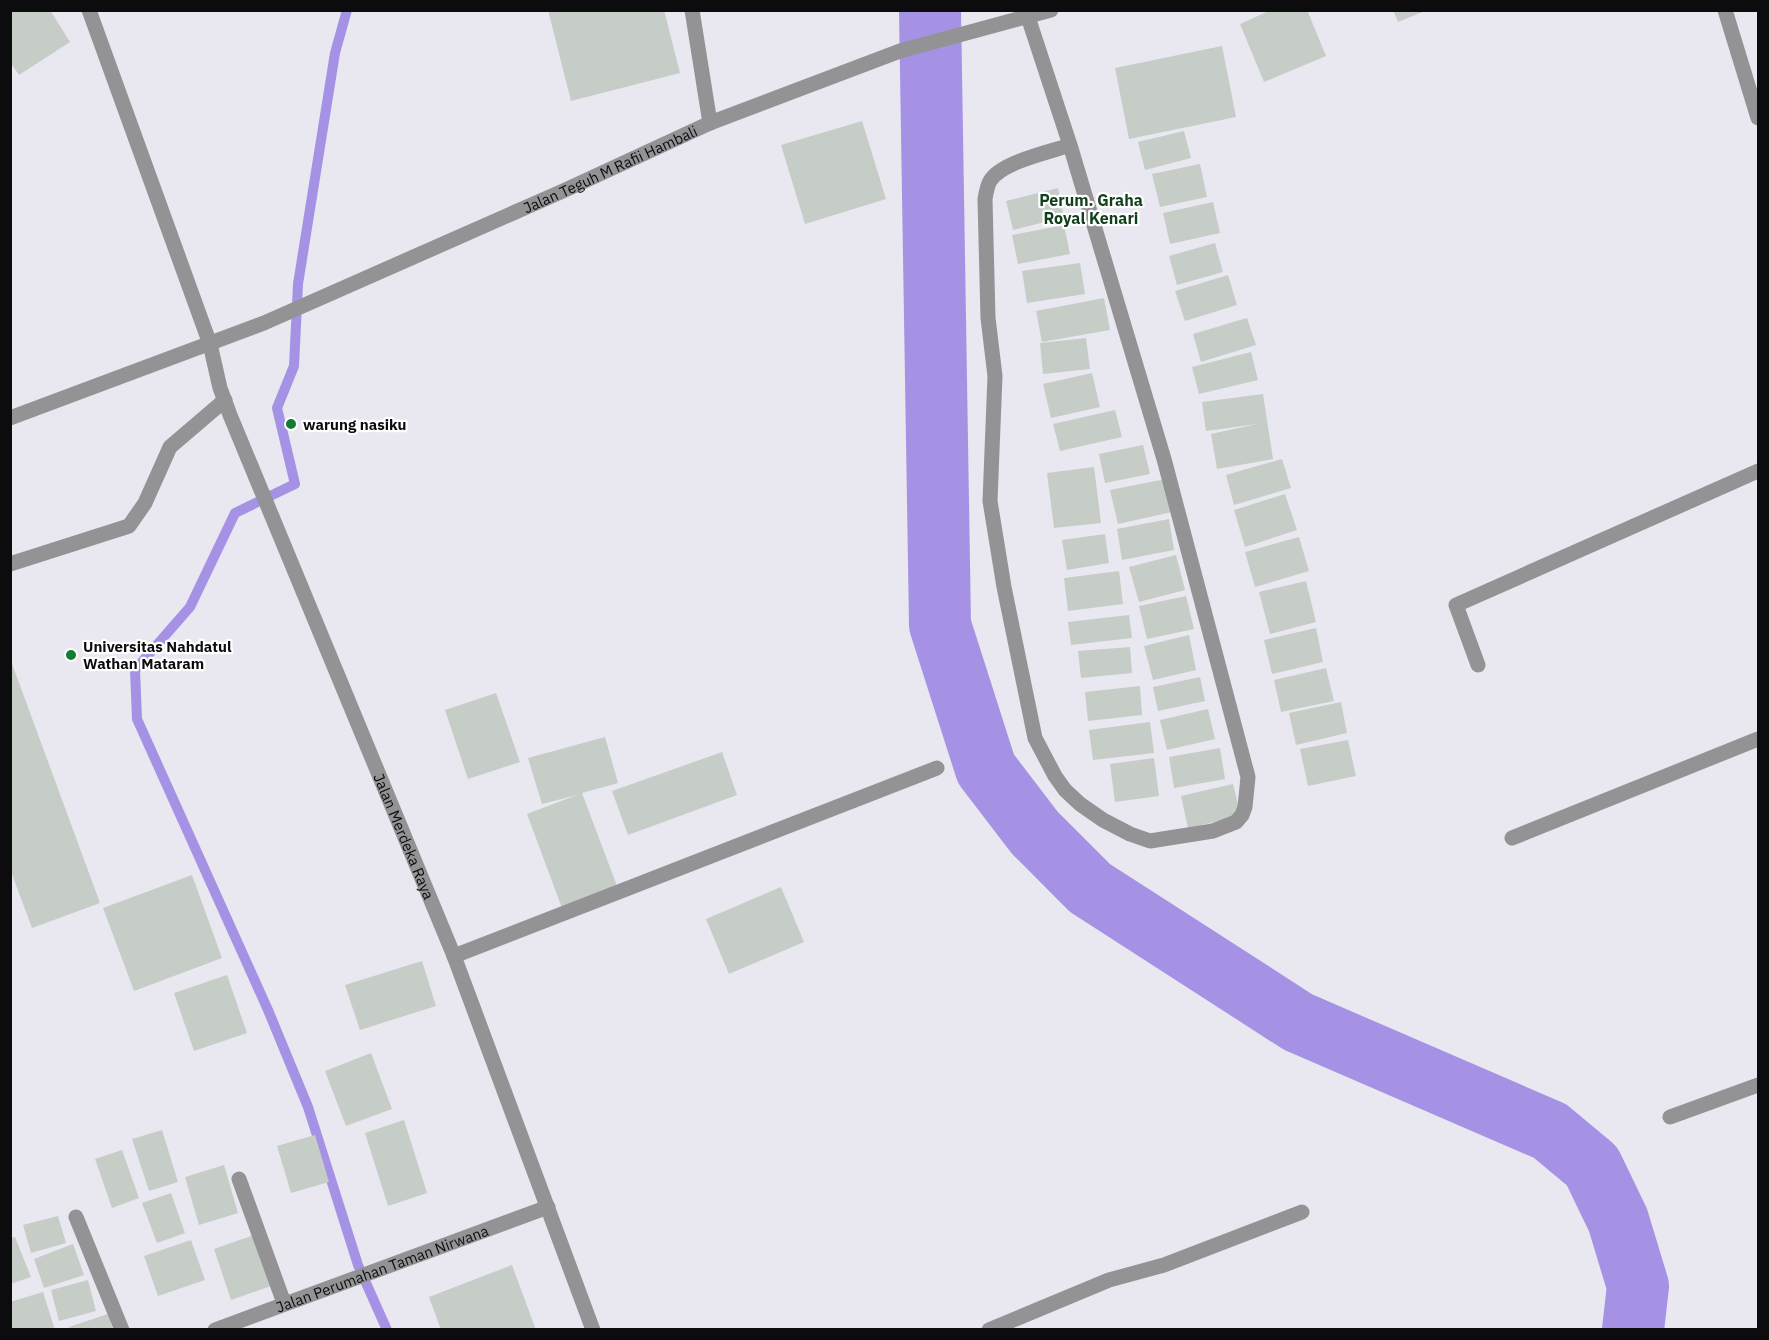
<svg xmlns="http://www.w3.org/2000/svg" width="1769" height="1340" font-family="'IBM Plex Sans',sans-serif">
<rect width="100%" height="100%" fill="#e9e7f0"/>
<g fill="none" stroke-linecap="round" stroke-linejoin="round">
<!-- stream -->
<polyline stroke="#a692e5" stroke-width="10" points="347,10 335,53 298,284 294,366 277,408 295,484 235,513 190,607 135,670 137,719 268,1010 308,1107 358,1265 387,1330"/>
<!-- river -->
<polyline stroke="#a692e5" stroke-width="62" points="930,10 940,625 986,769 1035,833 1090,888 1298,1022 1550,1131 1592,1166 1618,1220 1638,1286 1633,1330"/>
</g>
<!-- building -->
<g fill="#c6cdc7">
<polygon points="12,10 50,10 70,42 19,75 10,62"/>
<polygon points="548,10 664,10 680,73 571,101"/>
<polygon points="1271,10 1307,10 1326,56 1264,82 1240,24"/>
<polygon points="1393,10 1425,10 1425,11 1398,22"/>
<polygon points="1222,46 1236,117 1129,139 1115,68"/>
<polygon points="862,121 886,199 805,224 781,145"/>
<polygon points="1184,131 1191,158 1145,170 1138,142"/>
<polygon points="1200,164 1207,197 1160,207 1152,174"/>
<polygon points="1058,188 1064,217 1013,230 1006,201"/>
<polygon points="1213,202 1220,233 1170,244 1163,213"/>
<polygon points="1064,225 1070,254 1018,264 1012,235"/>
<polygon points="1215,243 1223,272 1177,285 1169,256"/>
<polygon points="1080,263 1085,294 1027,303 1022,271"/>
<polygon points="1228,275 1237,305 1185,321 1175,291"/>
<polygon points="1104,298 1110,330 1042,342 1036,311"/>
<polygon points="1247,318 1256,345 1201,362 1193,334"/>
<polygon points="1086,338 1090,369 1043,374 1040,343"/>
<polygon points="1251,352 1258,380 1199,394 1192,367"/>
<polygon points="1092,373 1100,407 1051,418 1043,384"/>
<polygon points="1263,394 1273,459 1217,469 1211,434 1257,424 1206,431 1202,402"/>
<polygon points="1115,410 1122,437 1060,451 1053,424"/>
<polygon points="1143,445 1150,474 1105,483 1099,454"/>
<polygon points="1282,459 1291,488 1234,505 1226,475"/>
<polygon points="1094,467 1101,523 1054,528 1047,473"/>
<polygon points="1166,479 1172,512 1118,524 1110,490"/>
<polygon points="1285,494 1297,530 1245,547 1234,510"/>
<polygon points="1169,519 1174,550 1122,560 1117,529"/>
<polygon points="1105,534 1109,563 1067,570 1062,540"/>
<polygon points="1299,537 1309,571 1255,587 1245,552"/>
<polygon points="1176,555 1185,590 1139,602 1129,567"/>
<polygon points="1119,571 1123,604 1068,611 1064,578"/>
<polygon points="1306,581 1316,622 1270,634 1259,592"/>
<polygon points="1186,596 1194,629 1147,639 1139,606"/>
<polygon points="1129,615 1132,638 1071,645 1068,622"/>
<polygon points="1316,628 1323,662 1272,674 1264,640"/>
<polygon points="1189,635 1196,670 1153,680 1144,646"/>
<polygon points="1130,647 1132,673 1081,678 1078,651"/>
<polygon points="11,661 100,903 32,928 10,869"/>
<polygon points="1326,668 1334,701 1281,712 1274,680"/>
<polygon points="1200,677 1205,701 1158,711 1153,687"/>
<polygon points="1140,686 1142,715 1088,721 1085,692"/>
<polygon points="496,693 520,762 468,779 445,710"/>
<polygon points="1341,702 1347,733 1296,745 1289,713"/>
<polygon points="1208,709 1215,739 1167,750 1160,720"/>
<polygon points="1150,722 1154,753 1093,760 1089,730"/>
<polygon points="605,737 618,783 582,793 617,886 562,908 527,814 577,795 542,804 528,758"/>
<polygon points="1348,740 1356,776 1308,786 1300,749"/>
<polygon points="1220,748 1225,779 1174,788 1169,757"/>
<polygon points="722,752 737,795 628,835 612,791"/>
<polygon points="1154,758 1159,796 1115,802 1110,764"/>
<polygon points="1233,784 1241,816 1188,828 1181,796"/>
<polygon points="192,875 222,958 134,991 103,908"/>
<polygon points="781,887 804,942 729,974 706,919"/>
<polygon points="422,961 436,1006 360,1030 345,985"/>
<polygon points="227,975 247,1033 194,1051 174,993"/>
<polygon points="371,1053 392,1109 346,1126 325,1071"/>
<polygon points="404,1120 427,1193 388,1206 365,1133"/>
<polygon points="162,1130 178,1182 149,1191 132,1139"/>
<polygon points="315,1135 329,1182 291,1193 277,1146"/>
<polygon points="122,1150 139,1198 112,1208 95,1159"/>
<polygon points="224,1165 238,1213 199,1225 185,1177"/>
<polygon points="171,1193 185,1233 157,1243 142,1203"/>
<polygon points="58,1216 66,1243 31,1253 23,1225"/>
<polygon points="254,1235 271,1286 231,1300 214,1249"/>
<polygon points="15,1237 31,1277 10,1284 10,1238"/>
<polygon points="191,1240 205,1280 158,1296 144,1256"/>
<polygon points="73,1244 84,1275 44,1288 34,1259"/>
<polygon points="512,1265 536,1330 441,1330 429,1297"/>
<polygon points="88,1280 96,1311 59,1321 51,1290"/>
<polygon points="43,1292 55,1330 10,1330 10,1302"/>
<polygon points="108,1314 113,1330 70,1330 69,1327"/>
</g>
<g fill="none" stroke-linecap="round" stroke-linejoin="round">
<!-- lane -->
<g stroke="#939396" stroke-width="15">
<polyline points="10,564 129,526 145,503 170,447 225,400"/>
<polyline points="989,1330 1109,1280 1164,1265 1302,1212"/>
</g>
<!-- street -->
<g stroke="#939396" stroke-width="15">
<path id="s1" d="M89,10l121,334 10,44 10,27 224,541 139,374"/>
<polyline points="692,10 710,123"/>
<polyline points="1725,10 1758,118"/>
<path d="M1028,17l42,128 94,314 84,318 -3,30 -3,8 -6,7 -23,9 -63,10 -20,-7 -27,-14 -23,-16 -15,-14 -10,-14 -20,-38 -31,-151 -14,-86 5,-125 -7,-58 -3,-119c1,-5 2,-13 5,-18 11,-19 60,-29 80,-36"/>
<path id="s2" d="M10,418l254,-95 299,-132 147,-68 190,-72 151,-41"/>
<polyline points="1478,665 1456,605 1758,471"/>
<polyline points="1512,838 1758,739"/>
<polyline points="454,956 937,768"/>
<polyline points="1670,1117 1758,1085"/>
<polyline points="239,1179 284,1303"/>
<polyline points="76,1217 122,1330"/>
<path id="s3" d="M215,1330l333,-123"/>
</g>
</g>
<!-- markers -->
<g fill="#117d32" stroke="#fff" stroke-width="2">
<circle cx="291" cy="424" r="6"/>
<circle cx="71" cy="655" r="6"/>
</g>
<g text-anchor="middle" dominant-baseline="central" stroke-width="4.5" stroke-linejoin="round" paint-order="stroke">
<!-- street labels -->
<g font-size="15" fill="#0c0c0e" stroke="#fff">
<text stroke="none"><textPath href="#s2" startOffset="650">Jalan Teguh M Rafii Hambali</textPath></text>
<text stroke="none"><textPath href="#s1" startOffset="885">Jalan Merdeka Raya</textPath></text>
<text stroke="none"><textPath href="#s3" startOffset="178">Jalan Perumahan Taman Nirwana</textPath></text>
</g>
<!-- poi labels -->
<g font-size="15" font-weight="bold" fill="#0c0c0e" stroke="#fff" text-anchor="start">
<text x="303" y="424">warung nasiku</text>
<text x="83" y="646">Universitas Nahdatul<tspan x="83" dy="17">Wathan Mataram</tspan></text>
</g>
<!-- neighbourhood labels -->
<g font-size="16" font-weight="bold" fill="#103f1b" stroke="#fff">
<text x="1091" y="200">Perum. Graha<tspan x="1091" dy="18">Royal Kenari</tspan></text>
</g>
</g>
<!-- border -->
<rect width="1769" height="1340" fill="none" stroke="#0c0c0e" stroke-width="24"/>
</svg>
